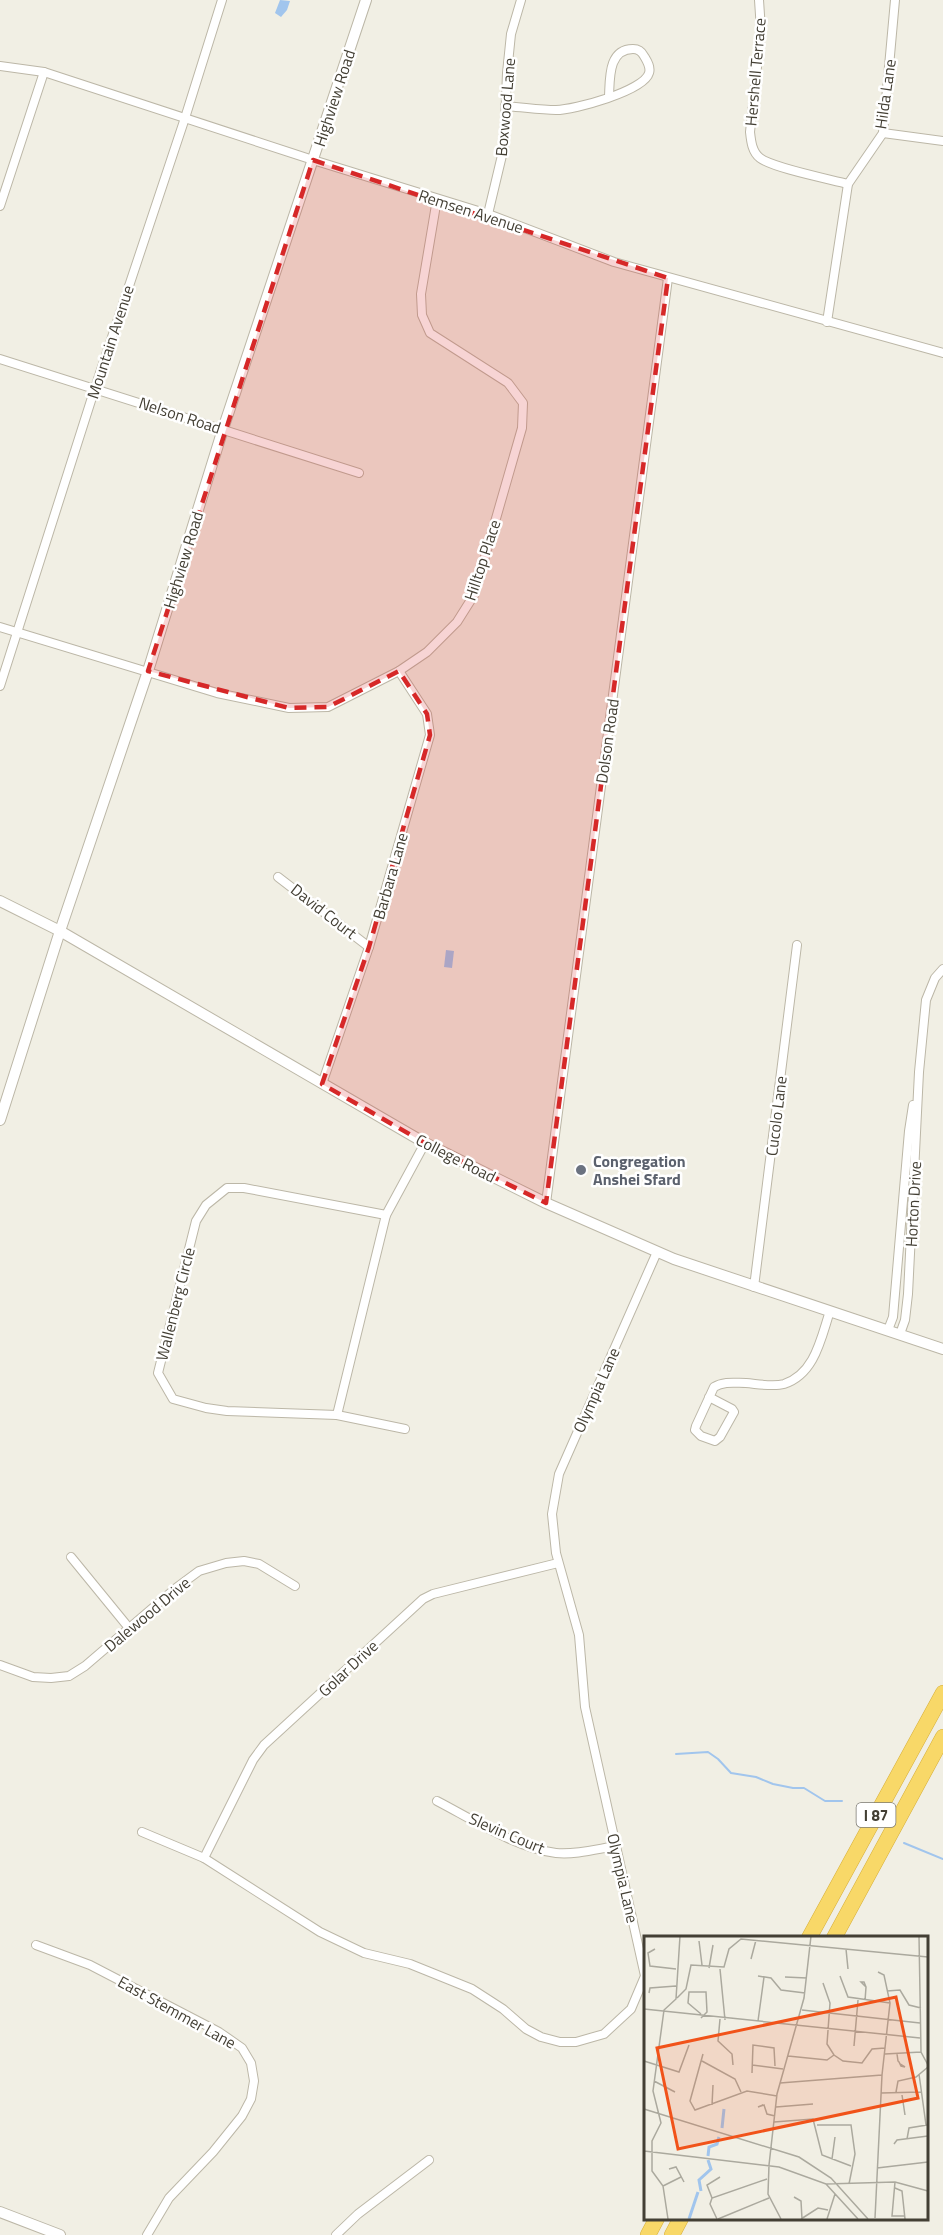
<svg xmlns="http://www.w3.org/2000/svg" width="943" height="2235" font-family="'Titillium Web',sans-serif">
<rect width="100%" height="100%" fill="#f1efe4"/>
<!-- water -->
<g fill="#a1c5ed">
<polygon points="280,0 290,1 287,10 281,17 275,13"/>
<polygon points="446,950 454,951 452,968 444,967"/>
</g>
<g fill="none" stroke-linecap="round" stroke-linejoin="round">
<!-- stream -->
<g stroke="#a1c5ed" stroke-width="2">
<polyline points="676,1754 708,1752 718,1759 731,1773 756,1777 773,1784 793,1788 804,1788 825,1801 842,1801"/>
<polyline points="904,1843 943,1859"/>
</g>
<defs>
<g id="minor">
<path d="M759,0l2,30 -11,102c1,9 2,20 10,26 13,10 69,21 88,26"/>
<polyline points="0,66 44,72 313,160 488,214 614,262 943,353"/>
<path d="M505,106c17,1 35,4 51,4 18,0 88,-19 93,-37 2,-6 -2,-12 -5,-17 -2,-4 -6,-7 -11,-7 -25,0 -23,30 -24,47"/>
<polyline points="883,133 943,141"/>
<polyline points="0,206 44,72"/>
<polyline points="488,214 504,147 507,73 511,34 521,0"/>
<polyline points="827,322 848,184 883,133 895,0"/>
<polyline points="0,359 359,473"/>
<polyline points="0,627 217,693 289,708 328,707 399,671 427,652 457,622 474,595 522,428 523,403 508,383 430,333 422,315 421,294 437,199"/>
<polyline points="0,686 95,388 185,118 222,0"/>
<polyline points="278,877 369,947"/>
<polyline points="322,1084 369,947 430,735 427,714 399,671"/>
<polyline points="546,1203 668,278"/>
<polyline points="386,1215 244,1188 227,1188 206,1205 196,1221 158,1373 173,1399 206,1408 227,1411 337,1415 405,1429"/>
<polyline points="754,1287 797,945"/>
<polyline points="888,1330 893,1317 909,1131 913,1105"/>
<polyline points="900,1334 905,1320 908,1294 919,1072 926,1000 935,978 943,969"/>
<path d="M709,1397l23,12 2,3 -14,25 -5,4 -14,-5 -6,-6 1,-4 18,-39c10,-6 21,-4 32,-4 12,1 27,4 38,1 31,-10 37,-46 46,-73"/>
<polyline points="337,1415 386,1215 425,1143"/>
<polyline points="71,1557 129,1628"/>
<polyline points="0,1665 33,1677 51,1678 69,1676 85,1666 176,1588 199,1571 226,1563 244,1561 259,1564 295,1586"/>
<path d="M437,1801c33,17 81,48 119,52 19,2 41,-4 60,-7"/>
<polyline points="142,1832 204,1858 320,1932 364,1953 410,1964 472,1989 503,2009 526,2029 541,2037 560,2042 576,2042 604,2034 631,2009 645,1976 585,1707 579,1635 556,1553 552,1514 559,1474 657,1252"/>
<polyline points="204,1858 253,1760 264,1745 423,1599 433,1594 558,1563"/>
<polyline points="36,1945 90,1965 219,2032 242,2048 251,2063 254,2081 251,2099 242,2116 213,2152 169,2198 147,2235"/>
<polyline points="336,2235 358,2214 429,2160"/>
</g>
<g id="tertiary">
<polyline points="0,901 60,931 425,1143 546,1203 674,1259 943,1349"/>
<polyline points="0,1120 60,931 148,671 223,429 366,0"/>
<polyline points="0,2212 60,2235"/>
</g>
<g id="motorway">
<polyline points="809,1938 943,1693"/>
<polyline points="834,1938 943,1737"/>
<polyline points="648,2235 657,2218"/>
<polyline points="672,2235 681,2218"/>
</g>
</defs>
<!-- minor casing -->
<use href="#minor" stroke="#bcb7a7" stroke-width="10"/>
<!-- tertiary casing -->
<use href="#tertiary" stroke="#bcb7a7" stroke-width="12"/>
<!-- motorway casing -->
<use href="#motorway" stroke="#d6ae38" stroke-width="16"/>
<!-- minor -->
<use href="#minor" stroke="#fff" stroke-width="8"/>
<!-- tertiary -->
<use href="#tertiary" stroke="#fff" stroke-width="10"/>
<!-- motorway -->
<use href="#motorway" stroke="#f8d868" stroke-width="15"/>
</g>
<!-- marked area -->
<path fill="#d62828" fill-opacity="0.2" stroke="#d62828" stroke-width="4.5" stroke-dasharray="12 8" stroke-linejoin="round" d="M313,160l355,118 -122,925 -121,-60 -103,-59 47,-137 61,-212 -3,-21 -28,-43 -71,36 -39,1 -141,-37z"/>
<!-- markers -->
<circle fill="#6b7280" stroke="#fff" stroke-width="2" cx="581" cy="1170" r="6"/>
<g text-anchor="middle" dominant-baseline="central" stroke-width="5" stroke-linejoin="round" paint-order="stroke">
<!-- shield labels -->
<rect fill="#fff" stroke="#7b7971" stroke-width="1.5" x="856.5" y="1803" width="39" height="24" rx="4.5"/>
<g font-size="15" font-weight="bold" fill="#433f34">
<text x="876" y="1815">I 87</text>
</g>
<!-- street labels -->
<g font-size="16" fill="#433f34" stroke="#fff">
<text transform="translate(755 72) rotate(-85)">Hershell Terrace</text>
<text transform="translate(885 94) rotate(-82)">Hilda Lane</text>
<text transform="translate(334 98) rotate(-72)">Highview Road</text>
<text transform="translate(505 107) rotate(-85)">Boxwood Lane</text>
<text transform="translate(471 211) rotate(18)">Remsen Avenue</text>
<text transform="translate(110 342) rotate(-72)">Mountain Avenue</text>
<text transform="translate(180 415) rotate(18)">Nelson Road</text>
<text transform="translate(183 560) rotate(-73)">Highview Road</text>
<text transform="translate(482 560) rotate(-72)">Hilltop Place</text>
<text transform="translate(607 741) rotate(-82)">Dolson Road</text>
<text transform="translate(390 876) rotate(-74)">Barbara Lane</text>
<text transform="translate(324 911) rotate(38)">David Court</text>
<text transform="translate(776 1116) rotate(-83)">Cucolo Lane</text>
<text transform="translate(456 1158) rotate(27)">College Road</text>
<text transform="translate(913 1204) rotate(-87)">Horton Drive</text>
<text transform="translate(175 1304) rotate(-76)">Wallenberg Circle</text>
<text transform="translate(596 1390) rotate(-66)">Olympia Lane</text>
<text transform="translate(147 1614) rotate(-40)">Dalewood Drive</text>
<text transform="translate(348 1668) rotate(-43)">Golar Drive</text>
<text transform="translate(507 1833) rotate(23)">Slevin Court</text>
<text transform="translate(623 1878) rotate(77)">Olympia Lane</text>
<text transform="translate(177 2012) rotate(29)">East Stemmer Lane</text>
</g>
<!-- worship labels -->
<g font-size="16" font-weight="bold" fill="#5b616d" stroke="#fff" text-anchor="start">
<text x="593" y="1161">Congregation<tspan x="593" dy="18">Anshei Sfard</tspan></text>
</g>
</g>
<!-- overview -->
<g transform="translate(644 1936)">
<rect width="284" height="284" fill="#f1efe4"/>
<path fill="none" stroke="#a1c5ed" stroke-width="3" d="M78,192l2,-19M64,220l1,-9 8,-3 2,-7M57,255l-2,-11 12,-11 -3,-9M45,283l9,-27"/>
<path fill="none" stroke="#aba99e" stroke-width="1.5" d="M275,0l2,116 7,13M55,5l3,24M11,13l-7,4 2,13 26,3M202,13l2,20M107,23l5,-19M65,32l4,-23M76,33l5,51M114,40l13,2 10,12 24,3M196,40l8,21 42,6M141,41l22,1M179,47l7,20 -3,41 7,11 9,6 19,2 10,-14 13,-1M243,55l13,-1 9,15 12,3M5,57l1,-5 26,-2M33,62l9,-9 5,-24 33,2 5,-18 12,-10 187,18M221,65l1,-14 -5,-5h3l2,5M0,73l276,29M158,74l118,13M57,82l6,-6 -1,-20h-17l-1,11 13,11M76,83l-2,22 14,13 1,11M114,85l6,-44M210,110l4,-46M59,118l-13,47 5,9 52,-19 30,5M241,118l36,-2M253,118l1,7 1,1 2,4 4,1 -5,-3M144,120l39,4 7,-5M0,125l35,11 10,-27M58,125l33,18 6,13M108,129l31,4M108,137l1,-28 21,3 1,18M275,138l7,51M10,145l21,11M136,147l102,-8M252,156l2,-11 18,-4 12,-10M237,157l40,-1M258,159l3,20M68,169l1,-20M119,169l-5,2 6,-2 3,9 8,2M132,171l37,-3M0,173l155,48 32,21 37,41M130,186l39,-3 9,36 29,11M173,189h34l4,29 -6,30M0,194v39M263,203l2,-11 18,-3M250,208l3,-4 31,-4M0,215l135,16 47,17 69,-2 33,9M188,223l3,-22M233,232l51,-6M25,233l7,-2 8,15M251,246l-3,34h13M182,248l32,35M19,250l18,-9M251,252l7,3 3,28M150,261l7,4 1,18M68,262l-5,-13 13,-8M231,282l7,-143 8,-72 -6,-28 -6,-3M24,283l-5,-33 -11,-15v-30l9,-18 -8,-32 11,-81 12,-11 4,-63M73,283l-7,-15 2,-6 55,-19M74,283l51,-21M137,283l-13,-25 1,-29 8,-71 27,-96 7,-62M157,283l17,-11 10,2M183,283l8,-25"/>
<path fill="#f1531a" fill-opacity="0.15" stroke="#f1531a" stroke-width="3" d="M252,61l22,101 -240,51 -21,-101z"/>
<rect width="284" height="284" fill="none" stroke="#433f34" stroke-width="3"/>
</g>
</svg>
